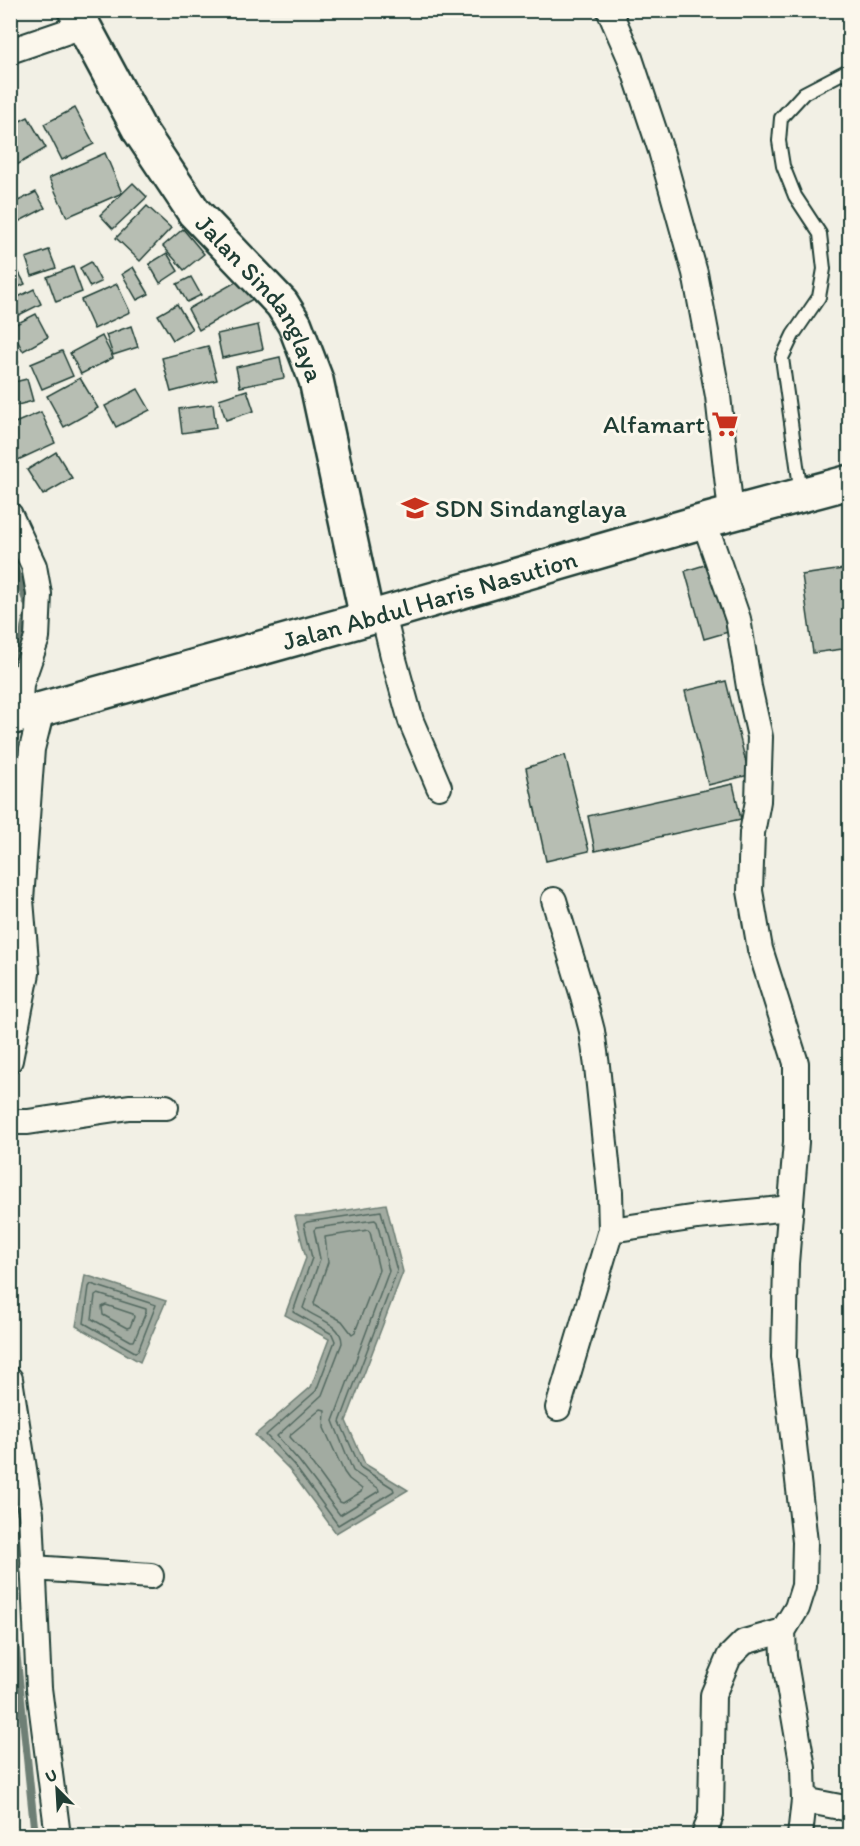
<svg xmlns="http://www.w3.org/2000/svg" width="860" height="1846" font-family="Itim,sans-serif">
<rect width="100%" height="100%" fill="#f2f0e5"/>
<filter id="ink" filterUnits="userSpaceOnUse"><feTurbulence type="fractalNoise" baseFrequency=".0167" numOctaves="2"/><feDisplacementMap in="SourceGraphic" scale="12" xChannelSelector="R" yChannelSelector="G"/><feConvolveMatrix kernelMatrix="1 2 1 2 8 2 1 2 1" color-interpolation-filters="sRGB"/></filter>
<g filter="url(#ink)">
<!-- water -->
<g fill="#a2aba1" stroke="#6e7f75" stroke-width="1.5">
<polygon points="386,1204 403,1272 346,1421 365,1464 408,1490 336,1533 289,1469 255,1435 311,1387 329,1339 285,1315 306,1258 295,1216 310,1216"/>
<polygon points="85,1275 166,1301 140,1362 76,1326"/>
</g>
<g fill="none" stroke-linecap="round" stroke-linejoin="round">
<!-- shore -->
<g stroke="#536960" stroke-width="1.5">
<polygon points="381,1211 397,1271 340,1422 360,1467 393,1488 394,1491 338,1525 294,1465 266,1435 316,1391 335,1341 332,1334 293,1312 312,1258 304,1224 307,1222"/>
<path d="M375,1220l2,2 12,49 -56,150 20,50 25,17 1,3 -39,24 -41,-54 -22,-25 45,-41 20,-52c0,-20 -27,-24 -39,-35l17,-49 -6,-29 2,-2z"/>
<polygon points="368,1230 370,1232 379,1270 355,1332 352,1334 342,1321 315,1306 314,1303 328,1262 325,1237"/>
<polygon points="91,1284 156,1305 138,1351 135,1352 84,1323 89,1287"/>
<polygon points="98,1294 146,1309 146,1312 134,1341 131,1341 92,1319 95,1296"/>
<polygon points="106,1305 133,1314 134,1317 130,1327 127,1328 103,1315 102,1307"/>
<polygon points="321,1409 325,1410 324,1428 344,1472 349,1479 362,1489 361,1492 343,1503 340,1502 306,1455 290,1437 291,1434"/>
</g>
<!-- stream -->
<g stroke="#6e7f75" stroke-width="8">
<polyline points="10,557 29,608 16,659 15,672"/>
<polyline points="10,1592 35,1836"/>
</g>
</g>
<!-- building -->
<g fill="#b7beb3" stroke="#1f3d34" stroke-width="1.5">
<polygon points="75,108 94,144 62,160 44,124"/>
<polygon points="28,117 46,148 10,169 10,126"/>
<polygon points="105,153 122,193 67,217 49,178"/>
<polygon points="133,183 147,197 113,229 100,215"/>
<polygon points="36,192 45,208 12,225 10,205"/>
<polygon points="147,206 171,228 140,261 116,238"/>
<polygon points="183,229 204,254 184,270 163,246"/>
<polygon points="49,250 56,268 32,276 26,258"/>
<polygon points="167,253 178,271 160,283 149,264"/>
<polygon points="10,256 25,284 10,291"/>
<polygon points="91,262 101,282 90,287 80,268"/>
<polygon points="73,267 82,292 56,302 47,277"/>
<polygon points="133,267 149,294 137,300 122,274"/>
<polygon points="191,277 201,295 187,302 177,284"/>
<polygon points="241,279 253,299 199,330 188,309"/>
<polygon points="117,284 130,312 94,329 81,300"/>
<polygon points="34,289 41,304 19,315 12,300"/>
<polygon points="177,304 192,329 173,340 158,315"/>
<polygon points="36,314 48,337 23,351 10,327"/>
<polygon points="258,325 263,349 222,358 217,334"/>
<polygon points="131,326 138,347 113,355 106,335"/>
<polygon points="102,336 113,358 81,374 70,353"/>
<polygon points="208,346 217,380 171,392 162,358"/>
<polygon points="10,350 18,362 11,367 10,366"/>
<polygon points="62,351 73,376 42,389 31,364"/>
<polygon points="280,357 284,378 240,387 236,367"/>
<polygon points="80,378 98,408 64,427 47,396"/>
<polygon points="27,379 33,401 10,407 10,383"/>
<polygon points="138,389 150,410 116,427 105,406"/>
<polygon points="247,390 254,411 226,420 219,399"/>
<polygon points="213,404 216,428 182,433 179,409"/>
<polygon points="41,412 55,443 18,460 10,443 10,425"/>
<polygon points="56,452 72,478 43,495 27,470"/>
<polygon points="708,564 728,632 704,639 685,571"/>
<polygon points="850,568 850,648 813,653 802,575"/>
<polygon points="726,681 749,775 708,785 685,691"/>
<polygon points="565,755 589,851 546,861 526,768"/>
<polygon points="733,784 741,819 595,851 588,816"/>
</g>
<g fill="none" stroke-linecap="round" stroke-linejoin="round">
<defs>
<polyline id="lane" points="801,494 782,358 793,335 819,297 824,269 820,234 795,196 783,166 779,141 781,118 804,93 850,69"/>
<g id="street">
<polyline points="609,10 630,58 661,151 695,273 718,396 731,513"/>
<polyline points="10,51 83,26"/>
<polyline points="10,515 34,566 39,594 37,638 21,684 19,716"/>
<polyline points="704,521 738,619 749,687 760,737 758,801 752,833 750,891 760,949 796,1063 796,1142 786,1263 784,1357 805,1542 804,1586 797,1608 783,1631 744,1642 729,1657 713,1695 711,1815 704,1836"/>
<polyline points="383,614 393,656 411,721 439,787"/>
<polyline points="554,900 583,996 592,1031 597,1066 610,1192 611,1230"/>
<polyline points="10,1060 27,973 21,900 32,749 42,709"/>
<polyline points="10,1122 28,1122 129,1107 166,1107"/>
<polyline points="10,1379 31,1514 39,1688 58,1836"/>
<polyline points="558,1408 611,1230 697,1217 791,1208"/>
<polyline points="33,1568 151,1576"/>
<polyline points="783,1631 784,1657 803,1768 804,1800 850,1809"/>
<polyline points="800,1836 804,1800"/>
</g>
<g id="secondary">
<path id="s1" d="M75,10l65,121 54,81 88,92 13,21 21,55 51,238"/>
</g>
<g id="highway">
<path id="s2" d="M10,718l373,-104 321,-93 146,-39"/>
</g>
</defs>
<!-- lane casing -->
<use href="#lane" stroke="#1f3d34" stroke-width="16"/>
<!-- street casing -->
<use href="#street" stroke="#1f3d34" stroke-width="28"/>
<!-- secondary casing -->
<use href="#secondary" stroke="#1f3d34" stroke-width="38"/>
<!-- highway casing -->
<use href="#highway" stroke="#1f3d34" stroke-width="38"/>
<!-- lane -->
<use href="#lane" stroke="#fbf7ec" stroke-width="12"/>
<!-- street -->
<use href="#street" stroke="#fbf7ec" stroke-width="24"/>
<!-- secondary -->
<use href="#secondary" stroke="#fbf7ec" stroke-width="33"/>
<!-- highway -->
<use href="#highway" stroke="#fbf7ec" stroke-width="33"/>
</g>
</g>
<!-- icons -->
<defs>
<symbol id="supermarket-bare" viewBox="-9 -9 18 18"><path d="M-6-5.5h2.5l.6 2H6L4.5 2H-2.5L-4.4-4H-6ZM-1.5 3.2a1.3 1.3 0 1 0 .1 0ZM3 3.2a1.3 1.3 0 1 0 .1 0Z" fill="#c8321e" stroke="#fbf7ec" stroke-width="2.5" paint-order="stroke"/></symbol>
<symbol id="school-bare" viewBox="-9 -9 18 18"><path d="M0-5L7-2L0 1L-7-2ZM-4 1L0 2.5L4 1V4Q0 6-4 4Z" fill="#c8321e" stroke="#fbf7ec" stroke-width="2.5" paint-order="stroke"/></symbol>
</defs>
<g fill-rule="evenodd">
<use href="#supermarket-bare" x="706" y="405" width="38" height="38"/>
<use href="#school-bare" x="396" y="489" width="38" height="38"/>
</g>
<g text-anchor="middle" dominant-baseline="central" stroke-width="6" stroke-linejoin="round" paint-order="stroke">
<!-- street labels -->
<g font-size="26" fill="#1f3d34" stroke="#fbf7ec">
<text stroke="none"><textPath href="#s1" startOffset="345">Jalan Sindanglaya</textPath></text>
<text stroke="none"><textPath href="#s2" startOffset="436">Jalan Abdul Haris Nasution</textPath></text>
</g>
<!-- poi labels -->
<g font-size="26" fill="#1f3d34" stroke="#fbf7ec" text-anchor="end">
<text x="705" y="424">Alfamart</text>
<text x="435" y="508" text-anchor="start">SDN Sindanglaya</text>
</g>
</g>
<!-- margin -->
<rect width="860" height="1846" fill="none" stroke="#fbf7ec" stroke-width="36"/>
<rect x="18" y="18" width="824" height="1810" fill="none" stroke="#1f3d34" stroke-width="2" filter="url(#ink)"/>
<!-- north arrow -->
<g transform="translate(57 1789) rotate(336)" stroke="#fbf7ec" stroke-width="4.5" paint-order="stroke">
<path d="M0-4.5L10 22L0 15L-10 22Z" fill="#1f3d34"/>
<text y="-9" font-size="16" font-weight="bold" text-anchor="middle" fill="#1f3d34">U</text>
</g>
</svg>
